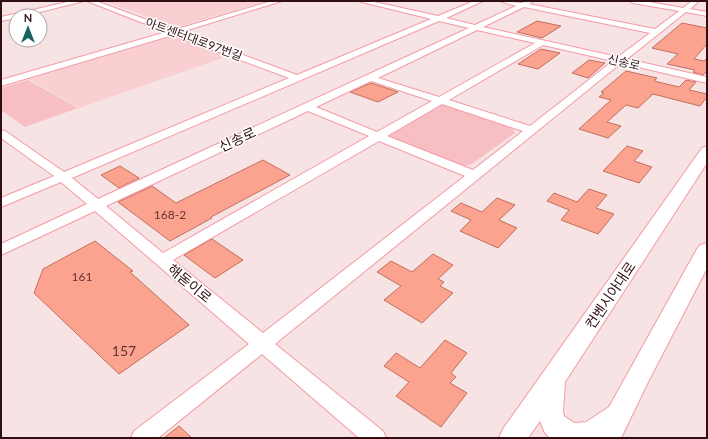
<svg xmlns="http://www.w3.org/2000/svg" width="708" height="439" font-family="Lato,'Noto Sans KR',sans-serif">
<rect width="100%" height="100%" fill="#f7e3e4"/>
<!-- built -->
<g fill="#f9cfd2">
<polygon points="103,1 267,1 177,27"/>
<polygon points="177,35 231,55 79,108 29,79"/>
</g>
<!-- green -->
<g fill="#f7bec3">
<polygon points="28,80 78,108 25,127 1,110 1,88"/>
<polygon points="442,104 512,128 515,133 472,164 464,166 388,136"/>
</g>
<!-- building -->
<g fill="#fca390" stroke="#c26e5d">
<polygon points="537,21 561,26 542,38 517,32"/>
<polygon points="682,23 707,28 707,44 694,59 704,61 707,58 707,73 705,73 703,75 693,72 695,70 667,64 678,54 652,48"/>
<polygon points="541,49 560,53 538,69 518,64"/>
<polygon points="589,60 605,63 588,78 572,73"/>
<polygon points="626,71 657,78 654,81 679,87 686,80 696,82 689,90 707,94 707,97 700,106 653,94 638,108 626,105 607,122 621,126 608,138 579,129 611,100 599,97 604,93 601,92"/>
<polygon points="371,83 398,92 378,102 350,92"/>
<polygon points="627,146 643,151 634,161 652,167 639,183 603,171"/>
<polygon points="263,160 290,175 211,217 212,218 170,241 118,202 152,186 176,203"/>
<polygon points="120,166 139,178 119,188 101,175"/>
<polygon points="589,189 607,195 596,208 614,214 598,234 561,220 569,210 547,201 554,193 577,202"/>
<polygon points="497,198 515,205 499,220 517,228 498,248 460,231 471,220 451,211 461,203 482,212"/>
<polygon points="212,239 243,260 215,278 184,255"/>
<polygon points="95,241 133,271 130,272 189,325 119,374 34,293 43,269"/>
<polygon points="433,254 453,265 438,279 444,282 440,286 453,293 422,323 384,300 401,286 377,272 391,261 412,272"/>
<polygon points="445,340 467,353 451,373 456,377 450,383 467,393 441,427 396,396 409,382 384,366 396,353 420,368"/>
<polygon points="179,426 192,438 164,438"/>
</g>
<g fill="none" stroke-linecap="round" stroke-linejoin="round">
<defs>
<g id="minor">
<polygon points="72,1 84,1 24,16 16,16 16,18 1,21 1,17"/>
<path d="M87,1h9l78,29 98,-29h10l-101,31 116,43 134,-56 -73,-18h12l68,15 36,-15h9l-37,17 29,7 41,-19 -16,-5 22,2 4,-2h8l-5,3 126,25 24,-18 -46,-8 -3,-2h14l39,7 9,-7h7l-9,8 17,3v4l-21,-4 -59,47 80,18v6l-86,-20 -346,281 108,87 3,7h-27l-97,-84 -104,84h-27l3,-7 115,-87 -154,-133 -94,44v-11l86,-40 -26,-22 -60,25v-9l53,-22 -53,-38v-8l4,1 59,41 225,-94 -116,-43 -172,51v-6l165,-48zM524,7l126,26 -32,24 -135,-30zM439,21l30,7 -371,171 -26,-21zM477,30l58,13 -96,54 -61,-19zM543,45l70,16 -83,65 -81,-26zM371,81l61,20 -55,31 -61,-25zM442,104l81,27 -50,39 -86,-34zM308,111l61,25 -206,117 -57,-47zM379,141l86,35 -202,157 -90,-73z"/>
</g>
<polygon id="major" points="707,146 707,163 565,382 563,412 564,416 574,423 586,422 609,407 697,249 700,245 707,243 707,268 647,384 621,438 550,438 545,433 540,421 528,438 499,438 503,429 702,148"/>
</defs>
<!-- minor casing -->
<use href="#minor" stroke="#f59aa4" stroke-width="2"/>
<!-- major casing -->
<use href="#major" stroke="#f59aa4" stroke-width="2"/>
<!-- minor -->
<use href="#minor" fill="#fff" fill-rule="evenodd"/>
<!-- major -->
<use href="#major" fill="#fff" fill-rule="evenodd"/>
</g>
<g text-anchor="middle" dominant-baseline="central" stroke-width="3" stroke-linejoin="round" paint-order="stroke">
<!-- far-street labels -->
<g font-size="12" fill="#300f14" stroke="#fff">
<text transform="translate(194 39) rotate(20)">아트센터대로97번길</text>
<text transform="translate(624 62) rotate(13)">신송로</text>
</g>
<!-- number labels -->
<g font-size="12" fill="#633433">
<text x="170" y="214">168-2</text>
<text x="82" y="276">161</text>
</g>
<!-- street labels -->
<g font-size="14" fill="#300f14" stroke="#fff">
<text transform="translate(237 139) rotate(-25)">신송로</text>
<text transform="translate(190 283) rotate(39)">해돋이로</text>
<text transform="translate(610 295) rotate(-56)">컨벤시아대로</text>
</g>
<!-- near-number labels -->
<g font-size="14" fill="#633433">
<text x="124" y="350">157</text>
</g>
</g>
<!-- border -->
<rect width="708" height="439" fill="none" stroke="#300f14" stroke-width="4"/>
<!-- north arrow -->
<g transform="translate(28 28)"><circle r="19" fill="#ffffff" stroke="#ac9fa1"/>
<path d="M0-3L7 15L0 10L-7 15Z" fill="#136361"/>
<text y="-6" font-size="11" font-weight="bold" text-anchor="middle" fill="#300f14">N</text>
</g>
</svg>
